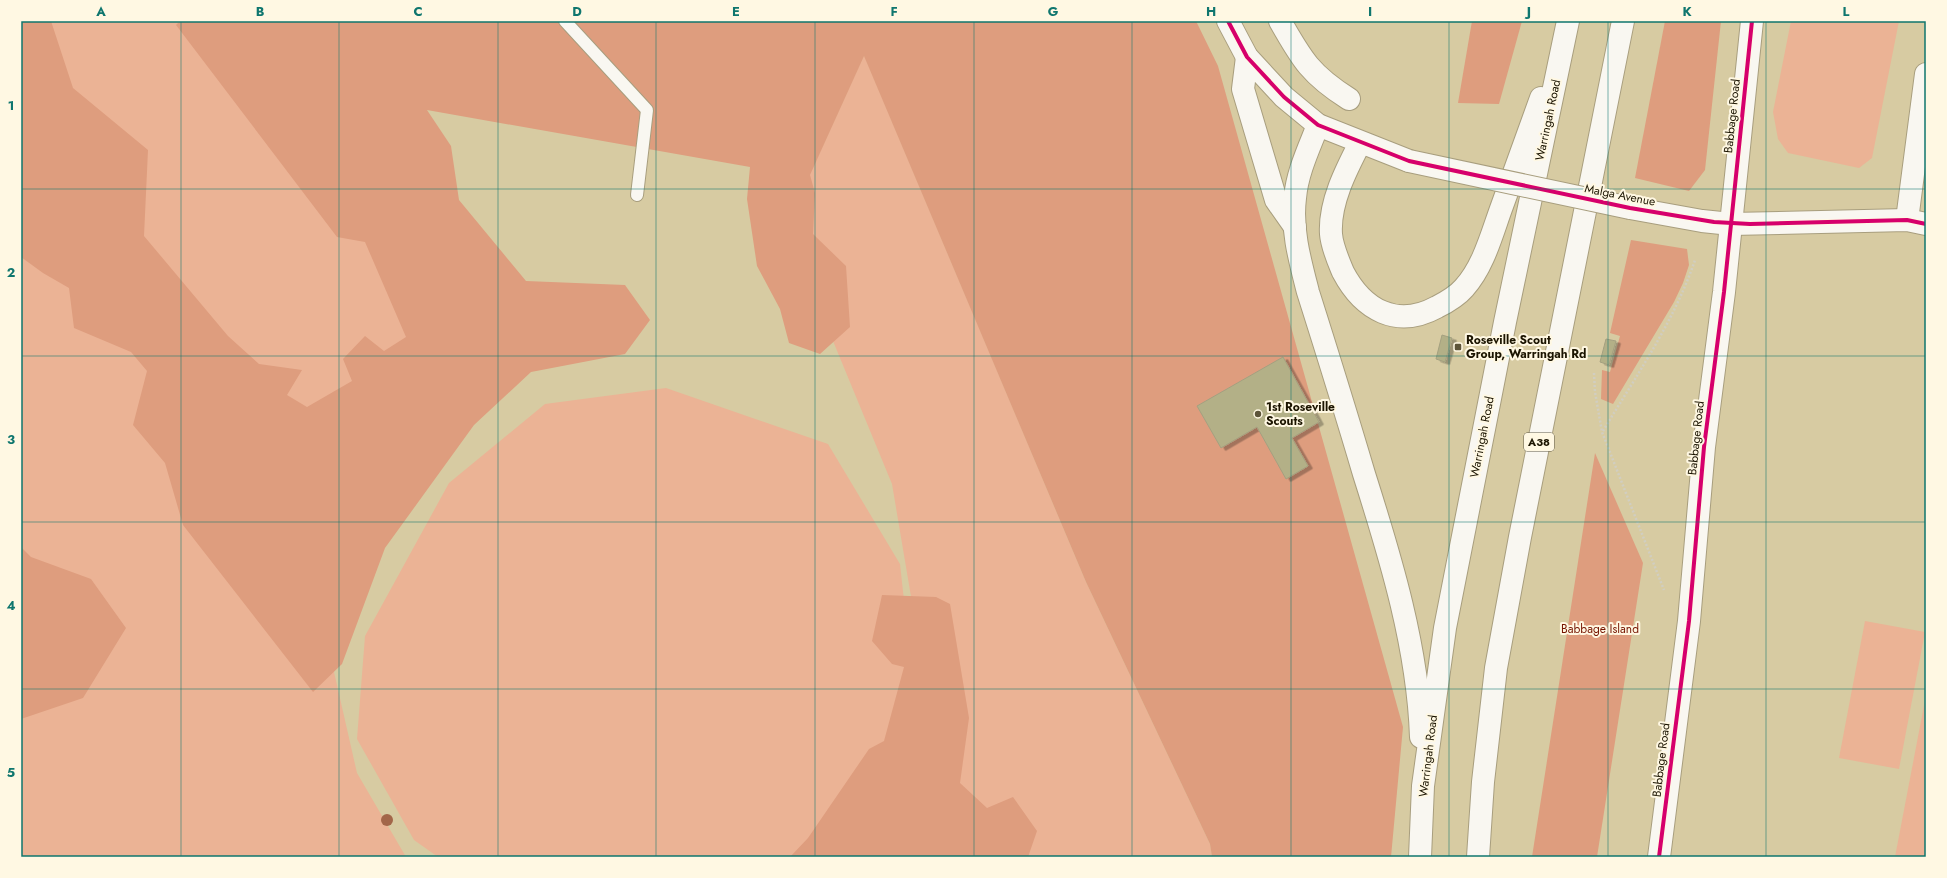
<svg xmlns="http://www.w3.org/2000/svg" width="1947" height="878" font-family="Jost,sans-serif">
<defs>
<filter id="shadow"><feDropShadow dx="4.5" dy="2.5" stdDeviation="0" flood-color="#0004"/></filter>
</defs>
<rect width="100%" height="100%" fill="#d7cba2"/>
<!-- green -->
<g fill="#ebb395">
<polygon points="21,21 422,21 427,110 440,262 329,650 357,773 406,857 21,857"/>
<polygon points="1791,21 1899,21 1872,158 1859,168 1788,153 1778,139 1773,112"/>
<polygon points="864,55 1086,582 1210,844 1212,857 834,857 929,703 892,484 786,227"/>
<polygon points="666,388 828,444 900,564 912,673 892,744 803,857 438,857 414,840 357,739 365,636 449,483 545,404"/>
<polygon points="1865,621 1925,632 1899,769 1839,758"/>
<polygon points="1926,695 1926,857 1895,857"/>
</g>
<!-- forest -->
<g fill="#de9d7e">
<polygon points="21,21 51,21 73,88 148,150 144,236 228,336 259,364 302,370 287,395 307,407 352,381 343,359 365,336 384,351 406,337 365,242 337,237 176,25 180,21 1196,21 1218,66 1403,727 1391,857 1212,857 1210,844 1086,582 864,56 810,175 815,193 813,234 846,266 850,327 820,354 789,343 780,309 757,266 747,199 750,167 427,110 451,146 459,200 526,281 625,285 650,320 625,354 531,372 474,425 385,548 342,664 313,692 183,525 165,463 133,425 147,371 131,352 74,328 69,288 43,273 21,257"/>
<polygon points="1472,21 1522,21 1499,104 1458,103"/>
<polygon points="1665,21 1721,21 1705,170 1689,191 1635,178"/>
<polygon points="1631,240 1687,249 1689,265 1683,283 1674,302 1613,404 1601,399 1602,370 1610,372 1620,336 1610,333"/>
<polygon points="1595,453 1643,563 1597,857 1532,857"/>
<polygon points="21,547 31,557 91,579 126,628 83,698 21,719"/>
<polygon points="882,595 936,597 950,604 969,718 960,783 987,808 1013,797 1037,831 1028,857 790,857 808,838 869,749 884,741 904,667 892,664 872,641"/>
</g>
<!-- building -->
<g fill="#b3b087" stroke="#a4a080" filter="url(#shadow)">
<polygon points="1442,335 1452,338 1445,362 1436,359"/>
<polygon points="1606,339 1616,341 1609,365 1600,362"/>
<polygon points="1283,357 1319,422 1292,438 1308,466 1286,479 1257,427 1221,448 1197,406"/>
</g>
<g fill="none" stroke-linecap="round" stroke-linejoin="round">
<defs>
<polyline id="service" points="565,21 647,110 637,195"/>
<g id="minor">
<polyline points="1228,21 1247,57 1284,97 1318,125 1409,161"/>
<path d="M1280,21c22,39 31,54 69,78"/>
<polyline points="1630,208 1702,221 1731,224 1907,220 1926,224"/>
<polyline points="1907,220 1926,74"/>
<polyline points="1659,857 1689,621 1704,447 1724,292 1752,21"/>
</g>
<g id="trunk">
<polyline points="1247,57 1243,89 1276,200 1295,227"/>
<path d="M1318,125c-9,23 -21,48 -23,73 -4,31 5,63 13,94 19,60 38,121 56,182 27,85 54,174 57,263"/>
<path d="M1360,143c-14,27 -31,60 -29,91 1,13 7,26 12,38 20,38 54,57 94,35 10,-5 20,-11 27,-19 20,-22 28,-55 38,-82 13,-36 26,-72 39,-108"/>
<polyline points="1420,857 1423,786 1445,628 1505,322 1568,21"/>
<polyline points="1478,857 1483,782 1496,668 1520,537 1623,21"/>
</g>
</defs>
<!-- service casing -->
<use href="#service" stroke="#a89e7e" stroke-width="14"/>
<!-- minor casing -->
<use href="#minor" stroke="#a89e7e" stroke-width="24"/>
<!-- trunk casing -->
<use href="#trunk" stroke="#a89e7e" stroke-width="24"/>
<!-- path -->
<g stroke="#d1cec1" stroke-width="2.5" stroke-dasharray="2 2" stroke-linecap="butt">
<polyline points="1594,373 1595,392 1602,432 1664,590"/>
<path d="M1603,431c33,-55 71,-109 92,-171"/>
</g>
<!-- service -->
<use href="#service" stroke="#f9f7f1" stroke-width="12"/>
<!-- minor -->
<use href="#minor" stroke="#f9f7f1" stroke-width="22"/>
<!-- trunk -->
<use href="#trunk" stroke="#f9f7f1" stroke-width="22"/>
<defs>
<polyline id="minor-bridge" points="1409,161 1630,208"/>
</defs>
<!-- minor-bridge casing -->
<use href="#minor-bridge" stroke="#a89e7e" stroke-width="24" stroke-linecap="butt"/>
<!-- minor-bridge -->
<use href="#minor-bridge" stroke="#f9f7f1" stroke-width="22"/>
<defs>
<g id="cycleway">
<polyline points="1228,21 1247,57 1284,97 1318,125 1409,161 1630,208 1714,222 1750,224 1907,220 1926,224"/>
<polyline points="1659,857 1689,621 1704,447 1724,292 1752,21"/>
</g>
</defs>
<!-- cycleway casing -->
<use href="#cycleway" stroke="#fff8e3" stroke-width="6"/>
<!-- cycleway -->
<use href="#cycleway" stroke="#d6006c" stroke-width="4"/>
</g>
<!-- trees -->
<circle fill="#a26649" cx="387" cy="820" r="6"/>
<!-- grid -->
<path fill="none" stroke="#0f766e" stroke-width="1" stroke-opacity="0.55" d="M181,21v836M339,21v836M498,21v836M656,21v836M815,21v836M974,21v836M1132,21v836M1291,21v836M1449,21v836M1608,21v836M1766,21v836M21,189h1905M21,356h1905M21,522h1905M21,689h1905"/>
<!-- markers -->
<g fill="#5d5439" stroke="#fff8e3" stroke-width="1.5">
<rect x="1454" y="343" width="8" height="8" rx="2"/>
<circle cx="1258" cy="414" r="4"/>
</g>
<g text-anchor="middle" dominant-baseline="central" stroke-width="4" stroke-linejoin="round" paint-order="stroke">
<!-- shield labels -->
<rect fill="#fff8e3" stroke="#5f5844" stroke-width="1" x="1524" y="433" width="30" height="18" rx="3"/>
<g font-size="11" font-weight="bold" fill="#1b1400">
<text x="1539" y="442">A38</text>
</g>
<!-- street labels -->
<g font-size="12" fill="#1b1400" stroke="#fff8e3">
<text transform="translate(1732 116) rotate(-84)">Babbage Road</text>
<text transform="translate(1548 120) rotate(-78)">Warringah Road</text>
<text transform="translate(1620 195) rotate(11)">Malga Avenue</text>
<text transform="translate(1482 437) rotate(-79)">Warringah Road</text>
<text transform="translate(1696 438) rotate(-84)">Babbage Road</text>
<text transform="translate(1428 756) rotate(-83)">Warringah Road</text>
<text transform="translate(1661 760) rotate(-83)">Babbage Road</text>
</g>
<!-- poi labels -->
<g font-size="12" font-weight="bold" fill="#1b1400" stroke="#fff8e3" text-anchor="start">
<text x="1466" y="340">Roseville Scout<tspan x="1466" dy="14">Group, Warringah Rd</tspan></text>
<text x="1266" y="407">1st Roseville<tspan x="1266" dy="14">Scouts</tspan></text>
</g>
<!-- park labels -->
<g font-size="12" fill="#761400" stroke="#fff8e3">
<text x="1600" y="629">Babbage Island</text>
</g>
</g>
<!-- border -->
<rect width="1947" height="878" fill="none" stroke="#fff8e3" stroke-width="44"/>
<rect x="22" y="22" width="1903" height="834" fill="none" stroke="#0f766e" stroke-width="1.5"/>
<g font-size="13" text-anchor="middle" font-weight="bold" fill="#0f766e">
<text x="101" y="16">A</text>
<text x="260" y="16">B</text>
<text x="418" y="16">C</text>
<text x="577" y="16">D</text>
<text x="736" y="16">E</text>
<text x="894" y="16">F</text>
<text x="1053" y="16">G</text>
<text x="1211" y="16">H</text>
<text x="1370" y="16">I</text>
<text x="1529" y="16">J</text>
<text x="1687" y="16">K</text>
<text x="1846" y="16">L</text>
<text x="11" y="110">1</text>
<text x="11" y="277">2</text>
<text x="11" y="444">3</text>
<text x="11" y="610">4</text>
<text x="11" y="777">5</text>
</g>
</svg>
